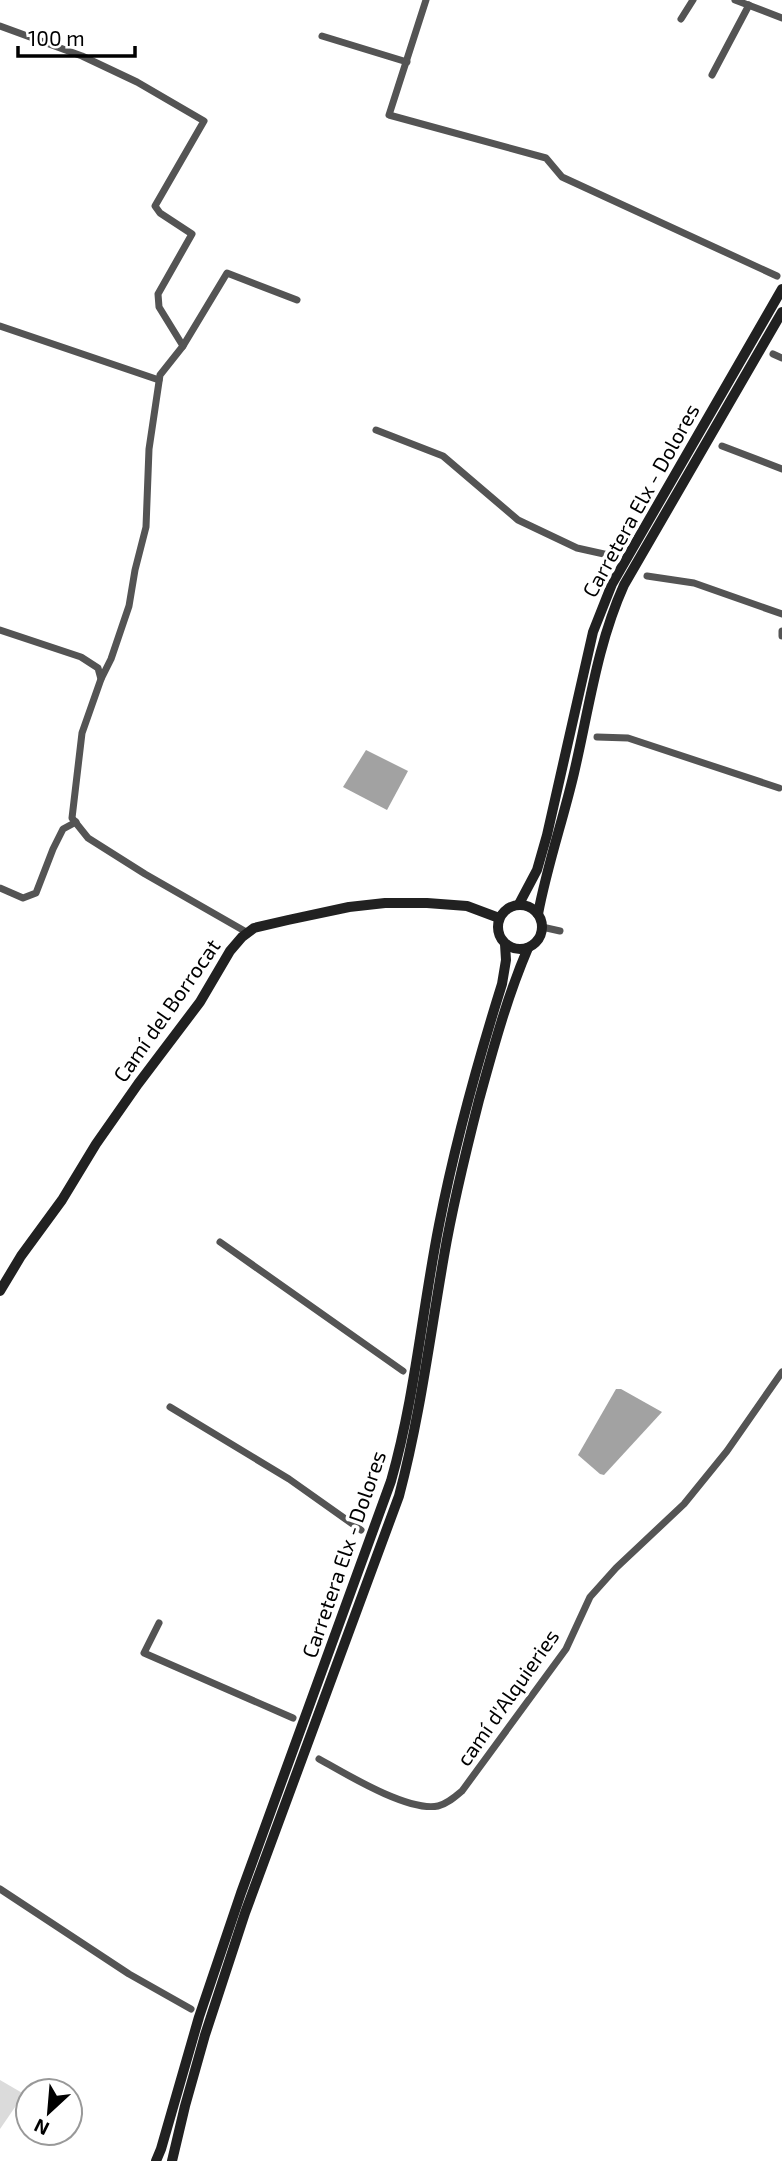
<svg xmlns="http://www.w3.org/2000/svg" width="782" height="2161" font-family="'Exo 2',sans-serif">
<rect width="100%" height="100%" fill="#fff"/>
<!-- green -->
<polygon fill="#dbdbdb" points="0,2080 24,2094 0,2129"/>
<!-- water -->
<g fill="#a2a2a2">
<polygon points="366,750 408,771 387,810 343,787"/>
<polygon points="616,1389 621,1389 662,1412 604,1475 600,1474 578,1455"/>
</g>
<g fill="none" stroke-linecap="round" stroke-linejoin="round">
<!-- street -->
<g stroke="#545454" stroke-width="7">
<polyline points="426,0 389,115 546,158 562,177 777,276"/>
<polyline points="735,0 782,18"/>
<polyline points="681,19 693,0"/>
<polyline points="0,26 82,56 137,82 204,121 155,206 160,213 192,234 158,294 159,307 183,346 160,375 149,449 146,527 135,570 129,606 111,659 101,679"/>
<polyline points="322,36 407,62"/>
<polyline points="712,75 749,5"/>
<polyline points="0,326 159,380"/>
<polyline points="183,346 227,273 297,300"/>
<polyline points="773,354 782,358"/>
<polyline points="376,430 443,456 518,520 577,548 613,556"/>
<polyline points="722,446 782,469"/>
<polyline points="647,576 694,583 782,614"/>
<polyline points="0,630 81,657 98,668 101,679 82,733 72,818 88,838 145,874 248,933"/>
<polyline points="782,631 782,636"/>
<polyline points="597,737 628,738 779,788"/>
<polyline points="0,888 23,898 36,893 53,849 63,829 76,822"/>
<polyline points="542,927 560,931"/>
<polyline points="220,1242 403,1371"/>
<polyline points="170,1407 289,1479 361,1530"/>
<polyline points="159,1623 144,1653 293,1718"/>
<path d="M319,1759c27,15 89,53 119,47 9,-2 17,-9 24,-15l104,-142 24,-52 26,-29 68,-64 43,-53 55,-79"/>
<polyline points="0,1889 129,1974 191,2009"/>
</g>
<!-- secondary -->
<g stroke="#212121" stroke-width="10">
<polyline points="519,904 537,870 547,835 593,632 612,584 782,289"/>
<circle cx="520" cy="927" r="22"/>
<path d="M538,914c9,-48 25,-94 36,-141 15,-64 23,-128 50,-188l158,-273"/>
<polyline points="0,1291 21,1256 62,1200 96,1144 138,1084 200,1002 230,951 242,937 254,928 288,920 349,907 385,903 427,903 467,906 499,918"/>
<path d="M156,2161l5,-12 38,-132 42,-124 150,-412c24,-84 31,-170 48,-256 16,-82 38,-161 63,-241l4,-24 -1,-16"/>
<path d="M172,2161l13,-55 20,-71 40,-122 154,-417c21,-79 31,-160 45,-240 9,-53 22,-105 35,-156 14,-51 28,-103 49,-152"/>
</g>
</g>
<g text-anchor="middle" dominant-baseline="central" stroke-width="7" stroke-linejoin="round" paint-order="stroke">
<!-- street labels -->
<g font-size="21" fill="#000" stroke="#fff">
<text transform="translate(640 500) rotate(-61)">Carretera Elx - Dolores</text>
<text transform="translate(166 1010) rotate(-55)">Camí del Borrocat</text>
<text transform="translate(343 1554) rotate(-71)">Carretera Elx - Dolores</text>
<text transform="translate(507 1697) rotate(-55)">camí d'Alquieries</text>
</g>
</g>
<!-- north arrow -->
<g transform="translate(49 2112) rotate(206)"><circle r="33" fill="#ffffff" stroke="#999999" stroke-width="2"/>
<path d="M0-5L12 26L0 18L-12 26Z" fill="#000000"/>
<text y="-10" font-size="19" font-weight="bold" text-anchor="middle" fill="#000000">N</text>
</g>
<!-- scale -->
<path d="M18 46v10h117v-10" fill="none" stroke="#000000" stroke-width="3.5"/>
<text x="28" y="46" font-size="21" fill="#000000" stroke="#ffffff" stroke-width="5" paint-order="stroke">100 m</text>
</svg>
